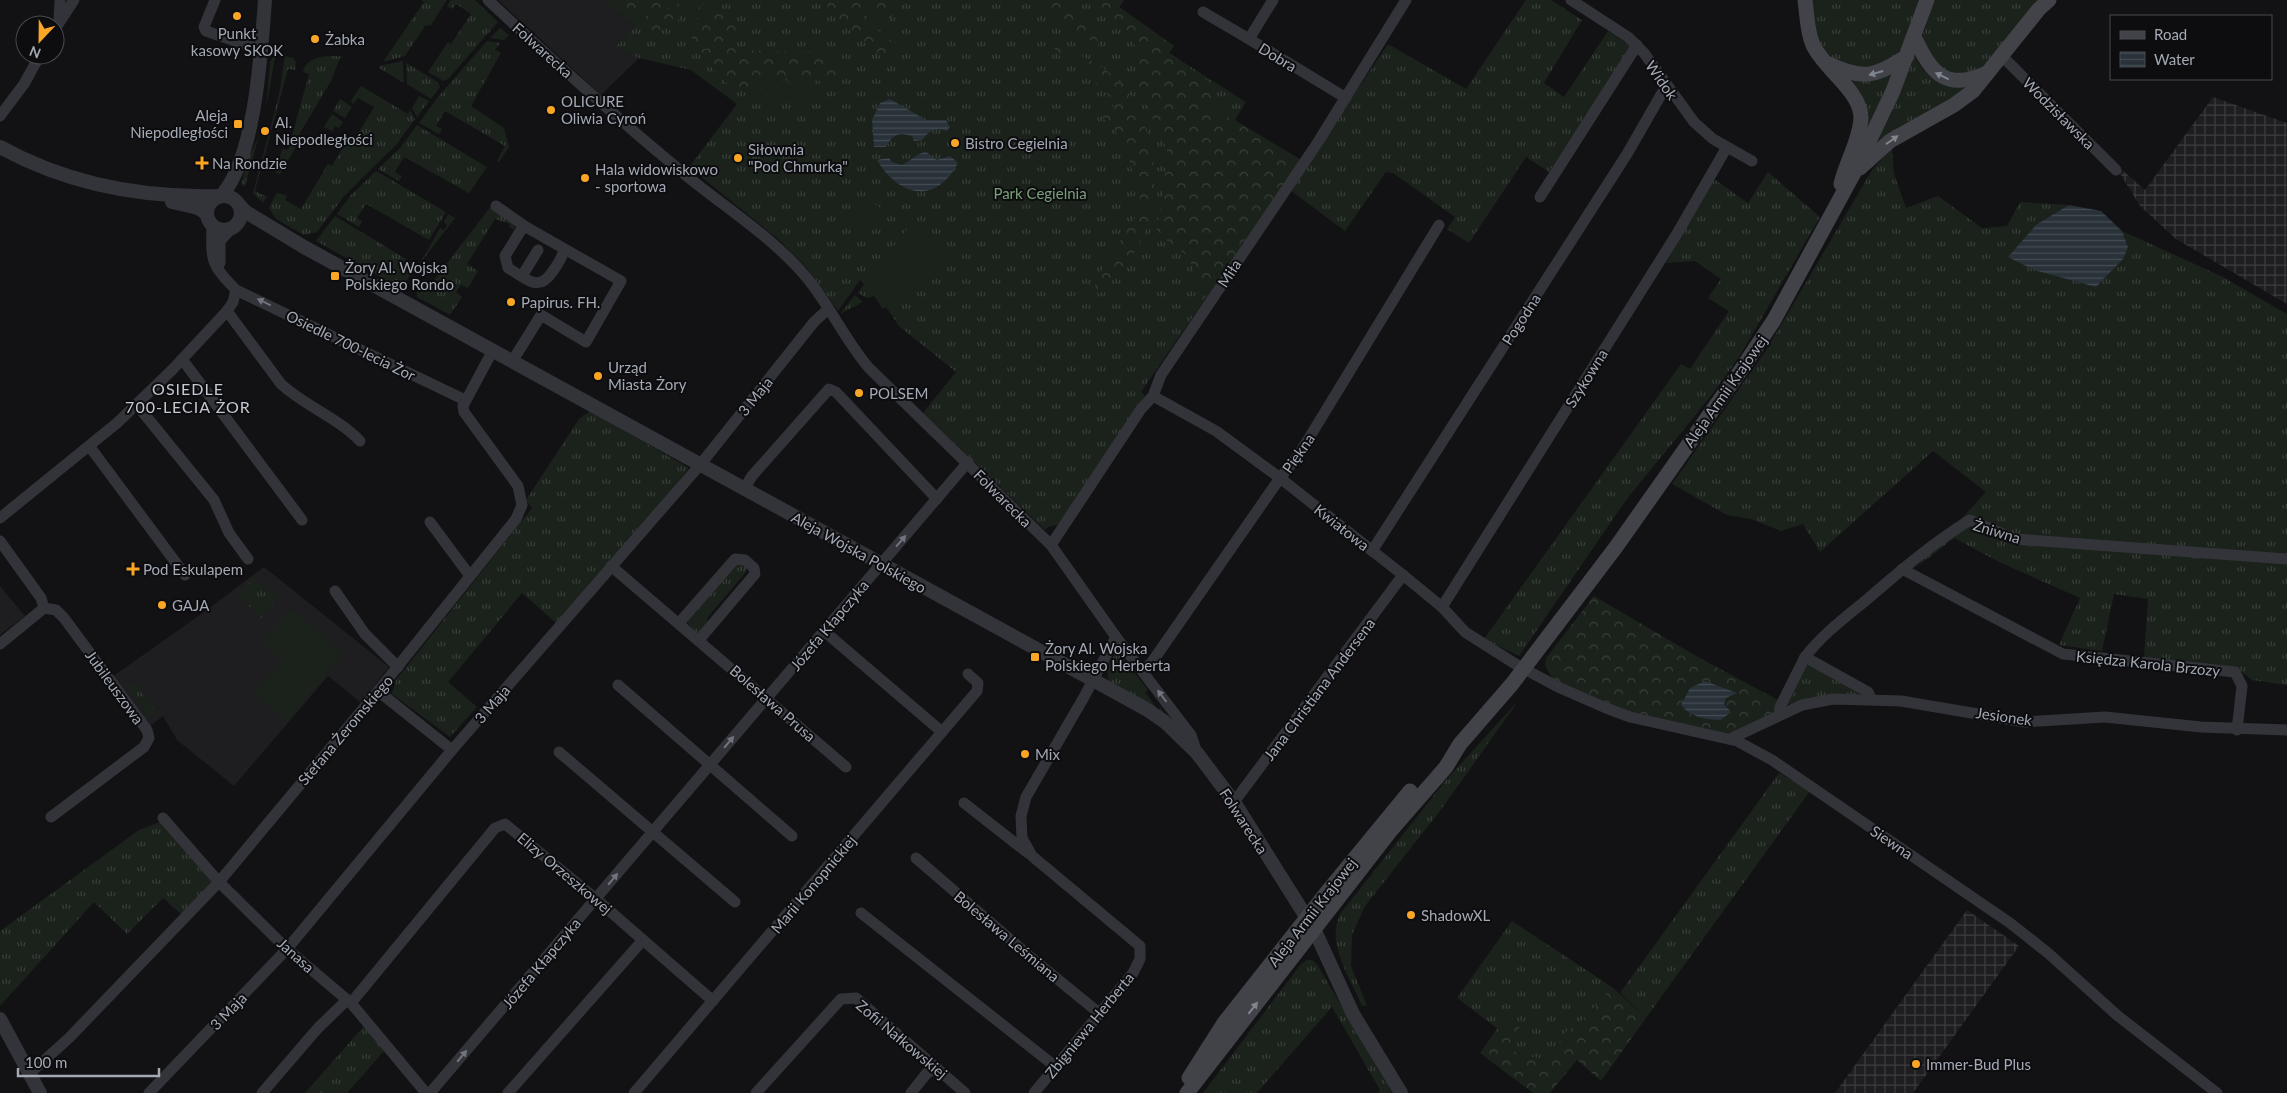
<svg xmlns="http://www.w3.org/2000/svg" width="2287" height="1093" font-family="Lato,sans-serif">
<defs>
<pattern id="industrial-grid" width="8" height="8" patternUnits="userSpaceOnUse" patternTransform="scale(1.25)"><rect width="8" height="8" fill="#1e1e21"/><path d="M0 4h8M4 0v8" fill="none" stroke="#3c3c3f"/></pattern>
<pattern id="grass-tufts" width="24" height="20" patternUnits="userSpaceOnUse" patternTransform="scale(1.25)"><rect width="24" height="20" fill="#1a221b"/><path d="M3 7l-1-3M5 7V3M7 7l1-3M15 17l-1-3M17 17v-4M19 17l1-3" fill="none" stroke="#383f3a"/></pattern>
<pattern id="forest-crowns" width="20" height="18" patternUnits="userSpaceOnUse" patternTransform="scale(1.25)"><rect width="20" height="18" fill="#1a221b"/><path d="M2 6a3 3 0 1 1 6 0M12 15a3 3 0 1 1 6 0" fill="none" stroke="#383f3a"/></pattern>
<pattern id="water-rules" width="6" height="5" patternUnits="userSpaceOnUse" patternTransform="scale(1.25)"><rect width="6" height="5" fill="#283238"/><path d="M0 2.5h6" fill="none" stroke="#444d53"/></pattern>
</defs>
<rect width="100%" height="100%" fill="#121214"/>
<!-- built -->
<g fill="#1e1e21">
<polygon points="498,0 603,0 635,26 614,48 639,58 601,95"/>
<polygon points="264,567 389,667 361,703 328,676 234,786 177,740 163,716 149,727 112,677 211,607"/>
<polygon points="0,586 25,616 0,635"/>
</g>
<!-- industrial -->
<g fill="url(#industrial-grid)">
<polygon points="2213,97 2287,123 2287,304 2176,239 2140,206 2113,162 2145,190"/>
<polygon points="1967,910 2019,946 1913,1093 1835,1093"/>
</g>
<!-- grass -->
<g fill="url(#grass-tufts)">
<polygon points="421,0 447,0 431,25 425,26 405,56 383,62 424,2"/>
<polygon points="451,0 475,0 498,22 448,79 443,81 428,72 448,42 451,44 471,14 456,4 452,9 447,6"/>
<polygon points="603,0 1124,0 1119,7 1174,46 1169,53 1246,102 1235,120 1301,160 1141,392 1145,395 1061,524 1048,527 1045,530 923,413 956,372 899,326 886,307 883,309 874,296 867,298 858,293 864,284 860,280 838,311 807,268 777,238 689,167 737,104 691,70 639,58 614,48 635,26"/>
<polygon points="1526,0 1551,0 1582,20 1544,83 1564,97 1608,31 1632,47 1549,172 1526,157 1469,243 1447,229 1455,217 1393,173 1386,172 1345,231 1290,190 1388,44 1466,89"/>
<path d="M1811,0h110c-6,16 -11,41 -23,53 -21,21 -68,20 -80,-11 -5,-12 -5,-29 -7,-42z"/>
<polygon points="1934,0 2037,0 1986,65 1975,73 1952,74 1936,65 1923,41 1923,34"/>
<polygon points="500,28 509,35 504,40 490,38"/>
<polygon points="487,41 500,43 495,50 501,53 471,106 504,128 509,147 499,162 497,161 505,146 445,111 436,126 442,129 439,134 419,123 438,97"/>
<path d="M1914,55c14,27 28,28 56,32l-92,59 -4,-3z"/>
<polygon points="275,56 266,109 270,62"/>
<polygon points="285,56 293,58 296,63 295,70 288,69 255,191 267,197 263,203 253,193 279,95"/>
<path d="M344,57l-4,1 -9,23 -31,52 -3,12 -17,29 -4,-1 6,-24 6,1 21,-76 -6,-2c4,-17 26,-17 41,-15z"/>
<polygon points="403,61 404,83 379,68 379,66"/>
<polygon points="406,63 438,82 440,87 431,99 407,84"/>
<polygon points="1893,73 1865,139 1848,80 1865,81"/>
<polygon points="361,86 408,114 410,110 415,119 397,144 345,195 317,232 304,235 276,219 269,208 276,194 279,193 287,196 285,200 301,209 328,164 332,166 349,137 355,139 374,107 358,98 353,104 351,101"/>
<polygon points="419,96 429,101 417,117 412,108"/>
<polygon points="340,99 352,107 345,118 333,111"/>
<polygon points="332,114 343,122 339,128 335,126 332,131 324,127"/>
<polygon points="417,125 487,167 469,193 404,157 395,172 402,176 399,181 378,169 400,148"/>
<polygon points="259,136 245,186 241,185 249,156"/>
<polygon points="1892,148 1894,174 1906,208 1938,196 1982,228 2007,226 2020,202 2069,205 2037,224 2128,247 2122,231 2221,276 2287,314 2287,685 2252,680 2237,668 2144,657 2148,599 2114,594 2102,651 2059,645 2080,598 1999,562 1954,538 1917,567 1986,492 1933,451 1820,552 1803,524 1781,531 1751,519 1727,515 1672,484 1765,352 1872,170"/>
<polygon points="376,171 446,212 429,240 366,204 357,218 362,221 359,227 337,214 351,195"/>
<polygon points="1768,172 1820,217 1741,354 1711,396 1626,500 1519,656 1484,639 1681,364 1690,369 1729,311 1708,298 1721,279 1695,261 1666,263 1714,179 1748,203"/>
<polygon points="492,205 511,218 515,228 514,230 509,227 510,224 495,219 467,264 478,271 468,288 461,285 456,292 462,297 450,315 417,297 417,289 425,280 431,284"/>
<polygon points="448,214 455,218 421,262 440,228 444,230 447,225 444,222"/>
<polygon points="335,216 416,265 402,289 316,241"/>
<polygon points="855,295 863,302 840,314"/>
<polygon points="590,411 689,468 633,538 556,623 522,593 448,682 477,707 450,737 392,694 396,680 532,508 526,500 579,419"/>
<polygon points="741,561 747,568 746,572 707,618 708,626 699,633 695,632 687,622 735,562"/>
<polygon points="254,579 278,599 262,618 236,594"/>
<polygon points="1117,651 1148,690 1145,692 1158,710 1161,708 1166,717 1109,682 1107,666"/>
<polygon points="1807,665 1815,665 1860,692 1857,695 1819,697 1786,705"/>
<polygon points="134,683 156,712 147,720 143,718 147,715 128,687"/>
<path d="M1519,700l-79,111 -75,95 -13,29 -1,31 16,40h-5c-12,-29 -36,-61 -22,-92l106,-134z"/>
<polygon points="1779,773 1810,791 1646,1018 1620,993"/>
<polygon points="160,822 214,883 182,915 163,898 127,934 94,902 0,1006 0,931 139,830"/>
<polygon points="1512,921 1612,987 1585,1018 1566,1032 1548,1059 1531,1057 1509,1049 1520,1028 1498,1029 1457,998"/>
<polygon points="1307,960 1312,960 1317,964 1392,1093 1378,1093 1380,1090 1332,1007 1257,1093 1203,1093 1301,964"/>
<polygon points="364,1026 385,1050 347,1093 305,1093"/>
</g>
<!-- forest -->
<g fill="url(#forest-crowns)">
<polygon points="607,0 679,0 679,6 628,17"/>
<polygon points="685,0 704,0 704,4 686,17"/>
<path d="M827,0h32c7,22 21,33 40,46l-10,17 -61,-51z"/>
<polygon points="867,0 889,0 892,17 887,23 876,14"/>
<polygon points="1030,0 1073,0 1097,39 1099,46"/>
<polygon points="1096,0 1124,0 1119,7 1174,46 1169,53 1213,85 1212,108 1301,160 1203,301 1189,257 1156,232 1164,186 1167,149 1138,88 1140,51"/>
<polygon points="710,11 729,13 742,29 732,32 733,49 714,46 697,48 690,33 690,25 704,12"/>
<polygon points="679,12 678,25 645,34 642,17"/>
<path d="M1050,42c26,11 51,21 72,41 9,9 15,25 20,36 16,38 18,89 -3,126 -11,19 -25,34 -40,50l-4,-7 1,-9 42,-66 2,-17 -17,-56 -21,-23 14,-14 -50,-50 -5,4z"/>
<path d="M714,47l58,5h46l10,5 19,21 -15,7 -28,-8 -52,1 -2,16c-27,-8 -35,-21 -51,-44z"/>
<polygon points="1594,596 1698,657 1778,700 1775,712 1729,734 1629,712 1553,680 1545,665 1546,658"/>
<polygon points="1612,987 1646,1018 1601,1081 1577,1060 1550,1093 1533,1093 1480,1053 1503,1020 1520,1028 1509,1049 1531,1057 1548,1059 1566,1032 1585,1018"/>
</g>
<!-- pitch -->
<g fill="#1a221b">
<polygon points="790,76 815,79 812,100 787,97"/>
<polygon points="750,77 768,80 766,95 748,93"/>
<polygon points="769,79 788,81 786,99 767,97"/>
<polygon points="865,197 885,211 869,232 850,218"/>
<polygon points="911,224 956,257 900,304 867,280"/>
<polygon points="291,609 343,654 287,722 253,694 282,661 261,643"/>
</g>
<!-- water -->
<g fill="url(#water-rules)">
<path d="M890,99l36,21h20l4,7 -3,4c-12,-4 -17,-1 -25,9l-8,1 -2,-5c-14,-4 -19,-2 -26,11h-12l-2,-27 8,-17z"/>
<path d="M926,152l11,8 13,-4 8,7c-22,42 -59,34 -81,-3l12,-2 3,4 10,3c9,-4 14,-12 24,-13z"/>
<polygon points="2069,205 2101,211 2122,231 2128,247 2123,259 2096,287 2034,270 2008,257 2037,224"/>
<path d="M1705,681l32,12 -11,5 -2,6 7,8 -10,8c-14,0 -31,-3 -40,-15l9,-17z"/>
</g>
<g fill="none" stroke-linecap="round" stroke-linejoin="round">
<!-- minor -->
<g stroke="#333439" stroke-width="11">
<polyline points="215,0 204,27 206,31 261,50"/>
<path d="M488,0c63,59 128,117 195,173 41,34 90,64 124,105 23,28 38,62 62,90l182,177 65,92 75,98 6,18"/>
<polyline points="1273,0 1249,39 1346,98"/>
<polyline points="1571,0 1628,37 1644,53 1694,122 1713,139 1752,161"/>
<polyline points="1203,12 1249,39"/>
<polyline points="59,21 60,0"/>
<polyline points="55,29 74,0"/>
<polyline points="2002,56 2116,170"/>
<polyline points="0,116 24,84 40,55"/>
<polyline points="1540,197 1637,45"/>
<polyline points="496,206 526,227 621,281 586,342 541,315 513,360"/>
<path d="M212,226c-1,36 -1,38 24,64l229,110"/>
<path d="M526,227l-5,3 -16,26 3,12c18,10 30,26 45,3 5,-7 9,-13 11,-21"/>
<polyline points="220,263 220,241 232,228"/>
<polyline points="522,276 538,250"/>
<path d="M227,311l54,73c24,22 57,34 79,57"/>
<polyline points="182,359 302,520"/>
<polyline points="1153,396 1216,431 1280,478 1403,575 1442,607 1465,632 1517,665 1558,687 1606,708 1630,717 1737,741 1772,760 2010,923 2048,953 2118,1016 2217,1093"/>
<polyline points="137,405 214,500 229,533 248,559"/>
<polyline points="90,447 185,575"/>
<polyline points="744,489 752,476 829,389 836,392 937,499"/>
<polyline points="0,518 117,423 172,370 227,311 233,302 236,290"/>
<polyline points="430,522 470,576"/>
<polyline points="0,541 41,598 44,608"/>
<polyline points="1051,545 1141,409 1153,396 1161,375 1318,142 1406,0"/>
<polyline points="1372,551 1627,154 1666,86"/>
<polyline points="611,566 846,767"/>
<polyline points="1902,569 2063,654 2235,672 2242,686 2237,730"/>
<polyline points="335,591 365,634 398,667"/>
<polyline points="1442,607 1675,237 1727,147"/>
<polyline points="44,608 56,610 64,618 147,730 149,738 144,747 51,817"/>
<polyline points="679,623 735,559 745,560 754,568 755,574 699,640"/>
<polyline points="824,631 942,732"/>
<polyline points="0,644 44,608"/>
<polyline points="1143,671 1152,662 1280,478 1298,456 1439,225"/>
<polyline points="618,685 792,836"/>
<polyline points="378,691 452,750"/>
<path d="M1871,698l-3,-6 -63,-35c17,-22 38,-38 59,-55 34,-29 67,-58 106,-82l45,19 272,20"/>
<polyline points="1779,715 1780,707 1805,657"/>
<polyline points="1730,739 1802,705 1833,699 1901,701 2025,722 2105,717 2201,727 2287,730"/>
<polyline points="559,752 735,902"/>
<polyline points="1234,802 1403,575"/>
<polyline points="964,803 1028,853"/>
<polyline points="163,818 219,882 287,949 351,1003 426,1093"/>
<polyline points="916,858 1028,955 1099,1013"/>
<polyline points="861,913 1056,1067"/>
<polyline points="351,1003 495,828 505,824 596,899 713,1001"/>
<polyline points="29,1074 69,1038 219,882 378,691 516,519 522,505 518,486 464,412 463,406 493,350"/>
<polyline points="149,1093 287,949 452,750 700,465 814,322 827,310"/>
<polyline points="262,1093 318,1028 347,1000"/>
<polyline points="430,1093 968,462"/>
<polyline points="508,1093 643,940"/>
<polyline points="634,1093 977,691 978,683 968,674"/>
<polyline points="756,1093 841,999 856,998 965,1093"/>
<polyline points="911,1093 927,1073 937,1068"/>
<polyline points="1034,1093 1133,973 1140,959 1140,946 1032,856 1022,838 1021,816 1026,797 1084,697 1116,637"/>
</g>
<!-- tertiary -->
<g stroke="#333439" stroke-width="14">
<path d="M0,147c67,37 142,51 218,49"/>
<path d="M222,195c34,-40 39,-143 43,-195"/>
<circle cx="224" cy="213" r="17"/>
<polyline points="172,202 198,208 206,213"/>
<polyline points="240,206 246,212 304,247 1146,709 1165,722 1197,753 1234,802 1315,931 1353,1014 1401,1093"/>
<polyline points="0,1019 40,1093"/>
</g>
<!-- secondary -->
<g stroke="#414349" stroke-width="15">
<path d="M1805,0c2,14 2,32 8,45 11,24 48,46 48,73 -1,22 -15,44 -20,66"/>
<path d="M1914,36c16,37 32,56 73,37"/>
<path d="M1829,64c34,17 48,12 78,-8"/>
<polyline points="1860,168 1890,141 1954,105 1973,91 2039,9 2049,0"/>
<polyline points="1189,1078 1224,1023 1328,891 1410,791"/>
<polyline points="1187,1093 1392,829 1446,767 1460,744 1512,684 1616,547 1743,367 1774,320 1855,171 1893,91 1927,0"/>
</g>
</g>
<!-- one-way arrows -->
<defs><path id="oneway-solid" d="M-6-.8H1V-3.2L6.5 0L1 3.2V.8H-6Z" transform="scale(1.25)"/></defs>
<g fill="#81858f">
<use href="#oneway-solid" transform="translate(1876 73) rotate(164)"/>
<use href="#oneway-solid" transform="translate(1942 76) rotate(-154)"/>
<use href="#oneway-solid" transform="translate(1892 140) rotate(-35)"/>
<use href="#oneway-solid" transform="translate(1253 1008) rotate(-52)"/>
</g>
<g fill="#71747d">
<use href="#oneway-solid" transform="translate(264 302) rotate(-154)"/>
<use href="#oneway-solid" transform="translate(901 541) rotate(-49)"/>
<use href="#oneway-solid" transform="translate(1162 696) rotate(-127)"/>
<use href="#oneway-solid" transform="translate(729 742) rotate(-50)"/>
<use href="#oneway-solid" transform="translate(613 879) rotate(-50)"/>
<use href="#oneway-solid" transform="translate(462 1056) rotate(-50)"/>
</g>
<!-- markers -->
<g fill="#faa624" stroke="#0d0d0f" stroke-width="2">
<circle cx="237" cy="16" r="5"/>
<circle cx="315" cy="39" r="5"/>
<circle cx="551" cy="110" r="5"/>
<rect x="233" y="119" width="10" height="10" rx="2.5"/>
<circle cx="265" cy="131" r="5"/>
<circle cx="955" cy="143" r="5"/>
<circle cx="738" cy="158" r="5"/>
<path d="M199.5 155.5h5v5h5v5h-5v5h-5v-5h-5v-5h5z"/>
<circle cx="585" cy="178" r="5"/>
<rect x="330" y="271" width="10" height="10" rx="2.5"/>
<circle cx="511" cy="302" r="5"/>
<circle cx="598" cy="376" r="5"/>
<circle cx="859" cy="393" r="5"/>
<path d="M130.5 561.5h5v5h5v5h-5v5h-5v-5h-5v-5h5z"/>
<circle cx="162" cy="605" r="5"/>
<rect x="1030" y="652" width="10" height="10" rx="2.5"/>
<circle cx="1025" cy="754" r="5"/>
<circle cx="1411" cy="915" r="5"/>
<circle cx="1916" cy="1064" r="5"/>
</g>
<g text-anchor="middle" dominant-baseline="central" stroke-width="4" stroke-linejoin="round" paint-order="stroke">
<!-- poi labels -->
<g font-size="15" fill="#a3a9b5" stroke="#0d0d0f" text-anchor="start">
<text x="237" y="33" text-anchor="middle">Punkt<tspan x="237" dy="17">kasowy SKOK</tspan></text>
<text x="325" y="39">Żabka</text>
<text x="561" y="101">OLICURE<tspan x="561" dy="17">Oliwia Cyroń</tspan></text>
<text x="228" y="115" text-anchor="end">Aleja<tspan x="228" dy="17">Niepodległości</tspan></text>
<text x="275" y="122">Al.<tspan x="275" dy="17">Niepodległości</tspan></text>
<text x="965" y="143">Bistro Cegielnia</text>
<text x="748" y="149">Siłownia<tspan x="748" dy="17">"Pod Chmurką"</tspan></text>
<text x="212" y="163">Na Rondzie</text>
<text x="595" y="169">Hala widowiskowo<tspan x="595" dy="17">- sportowa</tspan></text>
<text x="345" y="267">Żory Al. Wojska<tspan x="345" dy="17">Polskiego Rondo</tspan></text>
<text x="521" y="302">Papirus. FH.</text>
<text x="608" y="367">Urząd<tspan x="608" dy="17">Miasta Żory</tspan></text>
<text x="869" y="393">POLSEM</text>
<text x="143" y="569">Pod Eskulapem</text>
<text x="172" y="605">GAJA</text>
<text x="1045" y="648">Żory Al. Wojska<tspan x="1045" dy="17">Polskiego Herberta</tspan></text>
<text x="1035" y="754">Mix</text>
<text x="1421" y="915">ShadowXL</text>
<text x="1926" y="1064">Immer-Bud Plus</text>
</g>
<!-- street labels -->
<g font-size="15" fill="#a3a9b5" stroke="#0d0d0f">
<text transform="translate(543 50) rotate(42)">Folwarecka</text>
<text transform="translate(1278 57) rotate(31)">Dobra</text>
<text transform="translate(1662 80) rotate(55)">Widok</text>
<text transform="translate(2059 113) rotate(45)">Wodzisławska</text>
<text transform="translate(1229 273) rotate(-57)">Miła</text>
<text transform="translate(1521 319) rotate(-57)">Pogodna</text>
<text transform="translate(351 345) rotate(26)">Osiedle 700-lecia Żor</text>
<text transform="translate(1586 378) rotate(-58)">Szykowna</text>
<text transform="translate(1725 391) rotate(-55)">Aleja Armii Krajowej</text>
<text transform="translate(755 396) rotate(-51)">3 Maja</text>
<text transform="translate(1298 453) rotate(-55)">Piękna</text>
<text transform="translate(1003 498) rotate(45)">Folwarecka</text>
<text transform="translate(1342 527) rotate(38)">Kwiatowa</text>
<text transform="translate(1997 531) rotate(17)">Żniwna</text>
<text transform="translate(859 552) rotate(29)">Aleja Wojska Polskiego</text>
<text transform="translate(829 625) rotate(-50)">Józefa Kłapczyka</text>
<text transform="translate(2148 663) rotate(6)">Księdza Karola Brzozy</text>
<text transform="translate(115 687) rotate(54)">Jubileuszowa</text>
<text transform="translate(1319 689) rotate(-53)">Jana Christiana Andersena</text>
<text transform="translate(773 703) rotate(41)">Bolesława Prusa</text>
<text transform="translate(492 704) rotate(-49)">3 Maja</text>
<text transform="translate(2004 716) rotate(8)">Jesionek</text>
<text transform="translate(345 730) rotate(-50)">Stefana Żeromskiego</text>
<text transform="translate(1244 821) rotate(57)">Folwarecka</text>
<text transform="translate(1892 842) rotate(34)">Siewna</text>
<text transform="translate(565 873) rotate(40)">Elizy Orzeszkowej</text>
<text transform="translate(813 884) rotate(-50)">Marii Konopnickiej</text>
<text transform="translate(1312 912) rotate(-52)">Aleja Armii Krajowej</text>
<text transform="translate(1007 936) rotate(40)">Bolesława Leśmiana</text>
<text transform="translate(296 955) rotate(42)">Janasa</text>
<text transform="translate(541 963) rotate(-50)">Józefa Kłapczyka</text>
<text transform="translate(228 1011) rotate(-46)">3 Maja</text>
<text transform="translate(1089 1025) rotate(-51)">Zbigniewa Herberta</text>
<text transform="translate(902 1039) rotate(40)">Zofii Nałkowskiej</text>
</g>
<!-- park labels -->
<g font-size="15" fill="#79a179" stroke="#0d0d0f">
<text x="1040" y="193">Park Cegielnia</text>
</g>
<!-- neighbourhood labels -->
<g font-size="16" letter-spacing="1" fill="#c4c8d1" stroke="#0d0d0f">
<text x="188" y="388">OSIEDLE<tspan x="188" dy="18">700-LECIA ŻOR</tspan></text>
</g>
</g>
<!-- legend -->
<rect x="2110" y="15" width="162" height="65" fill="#0d0d0f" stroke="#494b51"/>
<rect x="2120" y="31" width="25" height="8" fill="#414349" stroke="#494b51"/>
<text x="2154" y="40" font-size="15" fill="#a3a9b5">Road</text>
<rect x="2120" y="52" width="25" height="15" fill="url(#water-rules)" stroke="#494b51"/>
<text x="2154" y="65" font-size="15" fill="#a3a9b5">Water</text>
<!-- north arrow -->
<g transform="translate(40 40) rotate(202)"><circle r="24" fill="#0d0d0f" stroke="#494b51"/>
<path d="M0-4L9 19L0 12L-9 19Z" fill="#faa624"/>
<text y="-8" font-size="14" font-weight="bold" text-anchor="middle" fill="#a3a9b5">N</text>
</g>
<!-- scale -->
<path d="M18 1068v8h141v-8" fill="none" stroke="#a3a9b5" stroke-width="2.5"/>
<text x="25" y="1068" font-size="15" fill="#a3a9b5" stroke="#0d0d0f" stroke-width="4" paint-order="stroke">100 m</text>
</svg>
